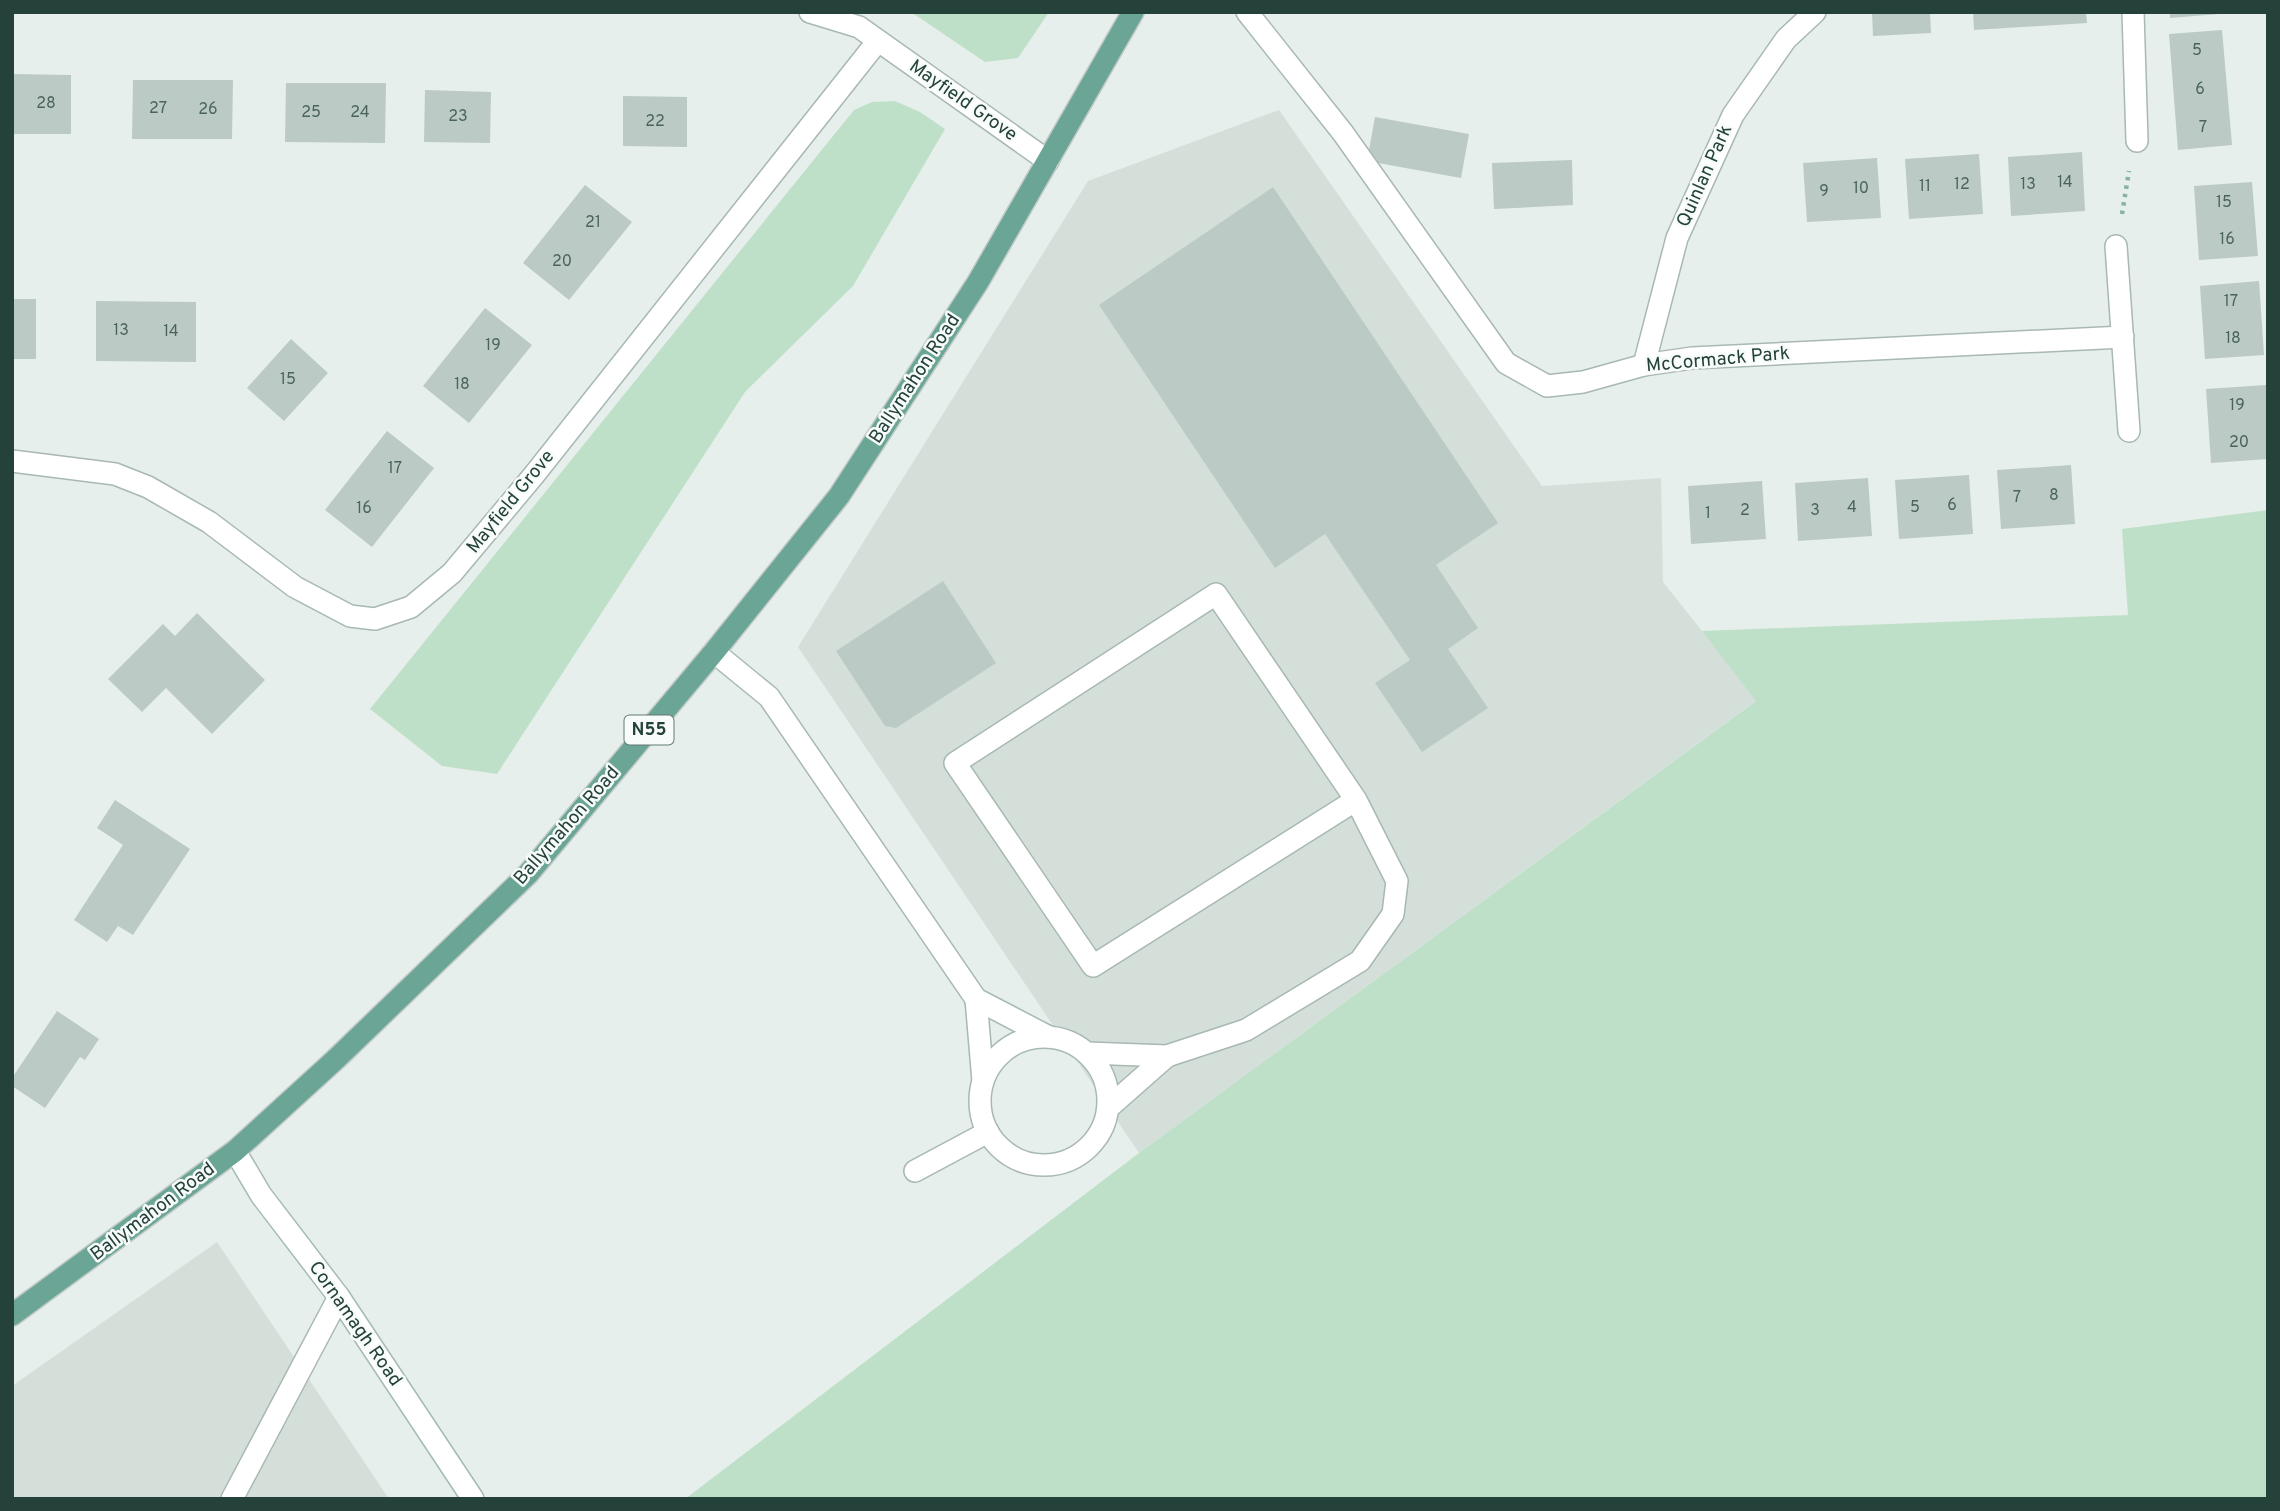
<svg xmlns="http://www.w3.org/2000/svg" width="2280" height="1511" font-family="Overpass,sans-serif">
<rect width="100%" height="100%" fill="#e6efeb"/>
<!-- built -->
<g fill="#d4dfda">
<polygon points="1279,110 1542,486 1661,478 1663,582 1757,700 1139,1153 798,647 1088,181"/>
<polygon points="217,1242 389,1499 12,1499 12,1386"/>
</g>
<!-- green -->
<g fill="#bfe0c8">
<polygon points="911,12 1049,12 1018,58 985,62"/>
<polygon points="895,101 920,112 945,129 853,286 745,392 497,774 442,766 370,709 854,110 872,102"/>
<polygon points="2268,510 2268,1499 685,1499 1139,1153 1756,701 1702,631 2128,615 2122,529"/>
</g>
<!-- building -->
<g fill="#bbcac4">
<polygon points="1872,12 1930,12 1931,33 1873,36"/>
<polygon points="1973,12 2086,12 2087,23 1974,30"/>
<polygon points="2170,12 2219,12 2219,14 2170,18"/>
<polygon points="2222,30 2232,145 2178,150 2169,34"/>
<polygon points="12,74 71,75 71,134 12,134"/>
<polygon points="133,80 233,80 232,139 132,139"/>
<polygon points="286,83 386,83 385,143 285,142"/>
<polygon points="425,90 491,92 490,143 424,142"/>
<polygon points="623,96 687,97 687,147 623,146"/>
<polygon points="1375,117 1469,134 1461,178 1367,161"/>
<polygon points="2082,152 2085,211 2011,216 2008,157"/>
<polygon points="1979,154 1983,214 1909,219 1905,159"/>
<polygon points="1877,158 1881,218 1807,222 1803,163"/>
<polygon points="1572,160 1573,205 1494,209 1492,163"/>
<polygon points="2252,182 2258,256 2199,260 2194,186"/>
<polygon points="585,185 632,222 569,300 523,263"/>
<polygon points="1273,187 1498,523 1436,565 1478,628 1448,649 1488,708 1422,752 1375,683 1410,660 1325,534 1275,568 1099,305"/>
<polygon points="2259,281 2264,355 2205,359 2200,286"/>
<rect x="12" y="299" width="24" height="60"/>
<polygon points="96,301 196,302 196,362 96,361"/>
<polygon points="485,308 532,345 469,423 423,386"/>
<polygon points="291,339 328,373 284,421 247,388"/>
<polygon points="2266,385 2268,459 2211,463 2206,389"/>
<polygon points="387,431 434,468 372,547 325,510"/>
<polygon points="2071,465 2075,524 2001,529 1997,470"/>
<polygon points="1969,475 1973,534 1899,539 1895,480"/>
<polygon points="1868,478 1872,536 1798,541 1795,483"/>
<polygon points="1762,481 1766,539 1691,544 1688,486"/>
<polygon points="943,581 996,663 896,728 885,726 836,651"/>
<polygon points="197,613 265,680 212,734 166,688 142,712 108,679 163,624 175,636"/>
<polygon points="115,800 190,849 133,935 118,926 107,942 74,920 123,845 97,828"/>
<polygon points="57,1011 99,1039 85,1060 80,1057 45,1108 12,1086 12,1078"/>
</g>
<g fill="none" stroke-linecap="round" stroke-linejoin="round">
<defs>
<g id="lane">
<polyline points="714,652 769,697 976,999 1049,1037"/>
<polyline points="976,999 983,1081"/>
<circle cx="1044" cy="1101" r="64"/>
<polyline points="1087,1053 1167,1056 1246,1030 1360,961 1393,914 1397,881 1356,800 1216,594 955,763 1093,966 1356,800"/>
<polyline points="1108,1108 1167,1056"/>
<polyline points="915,1171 988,1132"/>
<polyline points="232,1499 339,1297"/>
</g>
<g id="street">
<polyline points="810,12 859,27 1048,161"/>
<polyline points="1247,12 1343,133 1506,363 1547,386 1583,382 1644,365 1692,358 2123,337"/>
<polyline points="2133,12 2137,141"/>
<polyline points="2116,246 2129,431"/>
<polyline points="1644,365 1677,238 1733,115 1786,39 1815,12"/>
<polyline points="12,461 115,474 148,487 209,522 295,587 350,616 375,619 411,607 452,573 534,475 877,42"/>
</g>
<polyline id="secondary" points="235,1151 261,1195 339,1297 473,1499"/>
<polyline id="primary" points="12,1315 235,1151 336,1059 528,874 714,652 839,496 978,282 1133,12"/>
</defs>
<!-- lane casing -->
<use href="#lane" stroke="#a8b8b2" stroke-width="24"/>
<!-- street casing -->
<use href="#street" stroke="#a8b8b2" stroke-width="24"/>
<!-- secondary casing -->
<use href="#secondary" stroke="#a4bbb3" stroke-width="24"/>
<!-- primary casing -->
<use href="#primary" stroke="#c2cac8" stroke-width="24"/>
<!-- path -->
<polyline stroke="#86b3a5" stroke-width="4.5" stroke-dasharray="3.5 5" stroke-linecap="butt" points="2122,214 2129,171"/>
<!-- lane -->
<use href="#lane" stroke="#fff" stroke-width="21"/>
<!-- street -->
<use href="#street" stroke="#fff" stroke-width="21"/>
<!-- secondary -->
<use href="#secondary" stroke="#fff" stroke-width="21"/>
<!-- primary -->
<use href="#primary" stroke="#6aa596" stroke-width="21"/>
</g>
<g text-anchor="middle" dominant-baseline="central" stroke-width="5" stroke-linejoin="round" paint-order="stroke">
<!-- number labels -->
<g font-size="16" fill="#4a645c">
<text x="2197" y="51">5</text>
<text x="2200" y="90">6</text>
<text x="46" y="104">28</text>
<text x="158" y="109">27</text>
<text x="208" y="110">26</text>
<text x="311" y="113">25</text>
<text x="360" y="113">24</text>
<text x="458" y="117">23</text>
<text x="655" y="122">22</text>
<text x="2203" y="128">7</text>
<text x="2065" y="183">14</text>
<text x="1962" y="185">12</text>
<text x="2028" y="185">13</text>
<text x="1925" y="187">11</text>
<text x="1861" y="189">10</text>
<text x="1824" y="192">9</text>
<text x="2224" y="203">15</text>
<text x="593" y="223">21</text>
<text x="2227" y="240">16</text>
<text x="562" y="262">20</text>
<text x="2231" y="302">17</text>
<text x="121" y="331">13</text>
<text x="171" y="332">14</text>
<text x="2233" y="339">18</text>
<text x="493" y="346">19</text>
<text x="288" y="380">15</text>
<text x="462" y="385">18</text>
<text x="2237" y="406">19</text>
<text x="2239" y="443">20</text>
<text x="395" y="469">17</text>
<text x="2054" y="496">8</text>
<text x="2017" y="498">7</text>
<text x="1952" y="506">6</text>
<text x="1852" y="508">4</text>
<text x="1915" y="508">5</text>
<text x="364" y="509">16</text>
<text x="1745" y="511">2</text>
<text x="1815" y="511">3</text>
<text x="1708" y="514">1</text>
</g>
<!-- shield labels -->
<rect fill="#f7fbf9" stroke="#637a73" stroke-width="2" x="624.5" y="715.5" width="49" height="29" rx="5"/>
<g font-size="18" font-weight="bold" fill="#24423a">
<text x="649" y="730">N55</text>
</g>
<!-- street labels -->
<g font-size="19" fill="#24423a" stroke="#f7fbf9">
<text transform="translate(963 101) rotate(35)">Mayfield Grove</text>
<text transform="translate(1705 176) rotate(-66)">Quinlan Park</text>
<text transform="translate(1718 360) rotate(-5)">McCormack Park</text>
<text transform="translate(915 379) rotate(-57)">Ballymahon Road</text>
<text transform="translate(511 502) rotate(-51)">Mayfield Grove</text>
<text transform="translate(567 826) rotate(-49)">Ballymahon Road</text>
<text transform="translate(153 1212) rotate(-37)">Ballymahon Road</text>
<text transform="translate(355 1324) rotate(55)">Cornamagh Road</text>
</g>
</g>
<!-- border -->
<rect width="2280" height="1511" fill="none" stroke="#24423a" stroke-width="28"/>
</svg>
